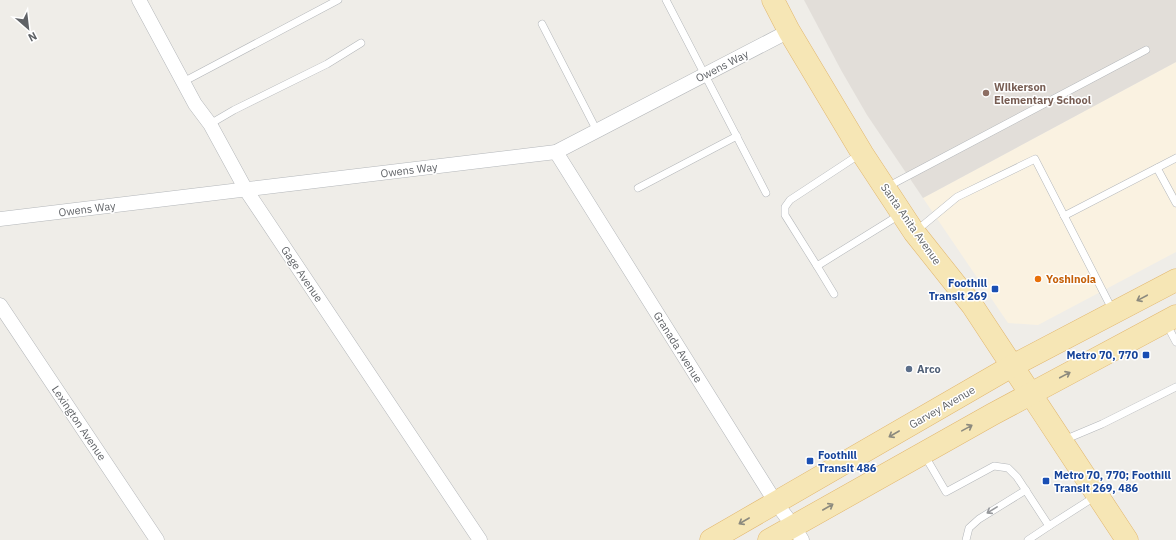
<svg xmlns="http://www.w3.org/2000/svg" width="1176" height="540" font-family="'IBM Plex Sans',sans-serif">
<rect width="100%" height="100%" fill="#efede8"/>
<!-- commercial -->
<polygon fill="#faf2e1" points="1176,62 1176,252 1038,325 1008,323 923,198"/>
<!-- education -->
<polygon fill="#e2ded9" points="804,0 1176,0 1176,62 923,198 867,115 841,70"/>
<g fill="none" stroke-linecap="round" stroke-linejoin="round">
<defs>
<g id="lane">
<polyline points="666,0 766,193"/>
<polyline points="542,24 597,131"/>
<polyline points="183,82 338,0"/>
<polyline points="210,124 234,110 327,64 361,43"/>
<polyline points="860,154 790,200 785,207 785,215 817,266 901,214"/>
<polyline points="1157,168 1176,203"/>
<polyline points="887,187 1146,50"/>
<polyline points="638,188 737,136"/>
<polyline points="1064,216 1176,158"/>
<polyline points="916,231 957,197 1035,159 1113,311"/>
<polyline points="817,266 834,294"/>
<polyline points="1166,323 1176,342"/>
<polyline points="1064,440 1102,424 1176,387"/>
<polyline points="925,456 946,492 994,466 1008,468 1017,477 1049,526 1096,496"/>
<polyline points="966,540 969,528 979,519 1026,490"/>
<polyline points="1028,540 1049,526"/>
</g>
<g id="street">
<polyline points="139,0 195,104 210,124 246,190 480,540"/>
<polyline points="556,152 776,503 794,527 802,540"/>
<polyline points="0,219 556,152 789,31"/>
<polyline points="0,305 157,540"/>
</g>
<g id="primary">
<polyline points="773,0 789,31 862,153 914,232 972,305 1127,540"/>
<polyline points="711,540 1012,366 1176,280"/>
<polyline points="769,540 993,414 1176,316"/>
</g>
</defs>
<!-- lane casing -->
<use href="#lane" stroke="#b4b7ba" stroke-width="8"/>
<!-- street casing -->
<use href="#street" stroke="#b4b7ba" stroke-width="15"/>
<!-- primary casing -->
<use href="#primary" stroke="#e2b76e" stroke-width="23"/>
<!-- lane -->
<use href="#lane" stroke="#fff" stroke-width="7"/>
<!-- street -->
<use href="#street" stroke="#fff" stroke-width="14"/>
<!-- primary -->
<use href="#primary" stroke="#f6e6b5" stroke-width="22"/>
</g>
<!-- one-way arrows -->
<defs><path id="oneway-shaft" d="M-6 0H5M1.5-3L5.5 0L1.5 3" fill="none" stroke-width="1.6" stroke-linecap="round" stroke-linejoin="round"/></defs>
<g stroke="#8c8a7e">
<use href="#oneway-shaft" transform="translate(1142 298) rotate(152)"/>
<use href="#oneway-shaft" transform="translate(1065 375) rotate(-28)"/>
<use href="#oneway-shaft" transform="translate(967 428) rotate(-29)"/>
<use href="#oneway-shaft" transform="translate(894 434) rotate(150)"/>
<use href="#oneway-shaft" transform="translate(828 507) rotate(-30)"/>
<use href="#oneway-shaft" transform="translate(744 521) rotate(150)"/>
</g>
<use stroke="#97999c" href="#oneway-shaft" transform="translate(992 510) rotate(149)"/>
<!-- markers -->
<circle fill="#8d6e63" stroke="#fff" stroke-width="1.5" cx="986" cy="93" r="4"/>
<circle fill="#e8710a" stroke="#fff" stroke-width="1.5" cx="1038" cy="279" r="4"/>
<g fill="#1a4fb4" stroke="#fff" stroke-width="1.5">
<rect x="991" y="285" width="8" height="8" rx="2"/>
<rect x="1142" y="351" width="8" height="8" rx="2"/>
<rect x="806" y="457" width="8" height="8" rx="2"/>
<rect x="1042" y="477" width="8" height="8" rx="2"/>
</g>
<circle fill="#5c6f8a" stroke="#fff" stroke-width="1.5" cx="909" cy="369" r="4"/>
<g text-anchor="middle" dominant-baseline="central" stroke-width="3" stroke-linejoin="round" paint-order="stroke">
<!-- street labels -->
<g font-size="11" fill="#5f6266" stroke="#fff">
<text transform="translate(722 66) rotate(-27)">Owens Way</text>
<text transform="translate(409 170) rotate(-7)">Owens Way</text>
<text transform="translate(87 209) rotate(-7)">Owens Way</text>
<text transform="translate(911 224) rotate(55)">Santa Anita Avenue</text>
<text transform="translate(302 274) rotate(56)">Gage Avenue</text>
<text transform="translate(678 347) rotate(58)">Granada Avenue</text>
<text transform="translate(942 407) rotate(-30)">Garvey Avenue</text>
<text transform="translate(79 423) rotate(56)">Lexington Avenue</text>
</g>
<!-- education labels -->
<g font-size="11" font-weight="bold" fill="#785e54" stroke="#fff" text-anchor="start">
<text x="994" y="87">Wilkerson<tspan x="994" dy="13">Elementary School</tspan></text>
</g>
<!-- food labels -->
<g font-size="11" font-weight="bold" fill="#c56008" stroke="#fff" text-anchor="start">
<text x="1046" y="279">Yoshinoia</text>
</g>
<!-- transit labels -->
<g font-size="11" font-weight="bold" fill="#164399" stroke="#fff" text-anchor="end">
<text x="987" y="283">Foothill<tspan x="987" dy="13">Transit 269</tspan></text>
<text x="1138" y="355">Metro 70, 770</text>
<text x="818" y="455" text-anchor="start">Foothill<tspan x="818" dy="13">Transit 486</tspan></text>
<text x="1054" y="475" text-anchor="start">Metro 70, 770; Foothill<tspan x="1054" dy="13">Transit 269, 486</tspan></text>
</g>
<!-- service labels -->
<g font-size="11" font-weight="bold" fill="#4e5e75" stroke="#fff" text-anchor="start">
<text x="917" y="369">Arco</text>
</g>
</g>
<!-- north arrow -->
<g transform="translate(28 28) rotate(152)" stroke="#ffffff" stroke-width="3" paint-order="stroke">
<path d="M0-3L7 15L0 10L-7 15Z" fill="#5f6266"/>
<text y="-6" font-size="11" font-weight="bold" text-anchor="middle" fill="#5f6266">N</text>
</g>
</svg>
